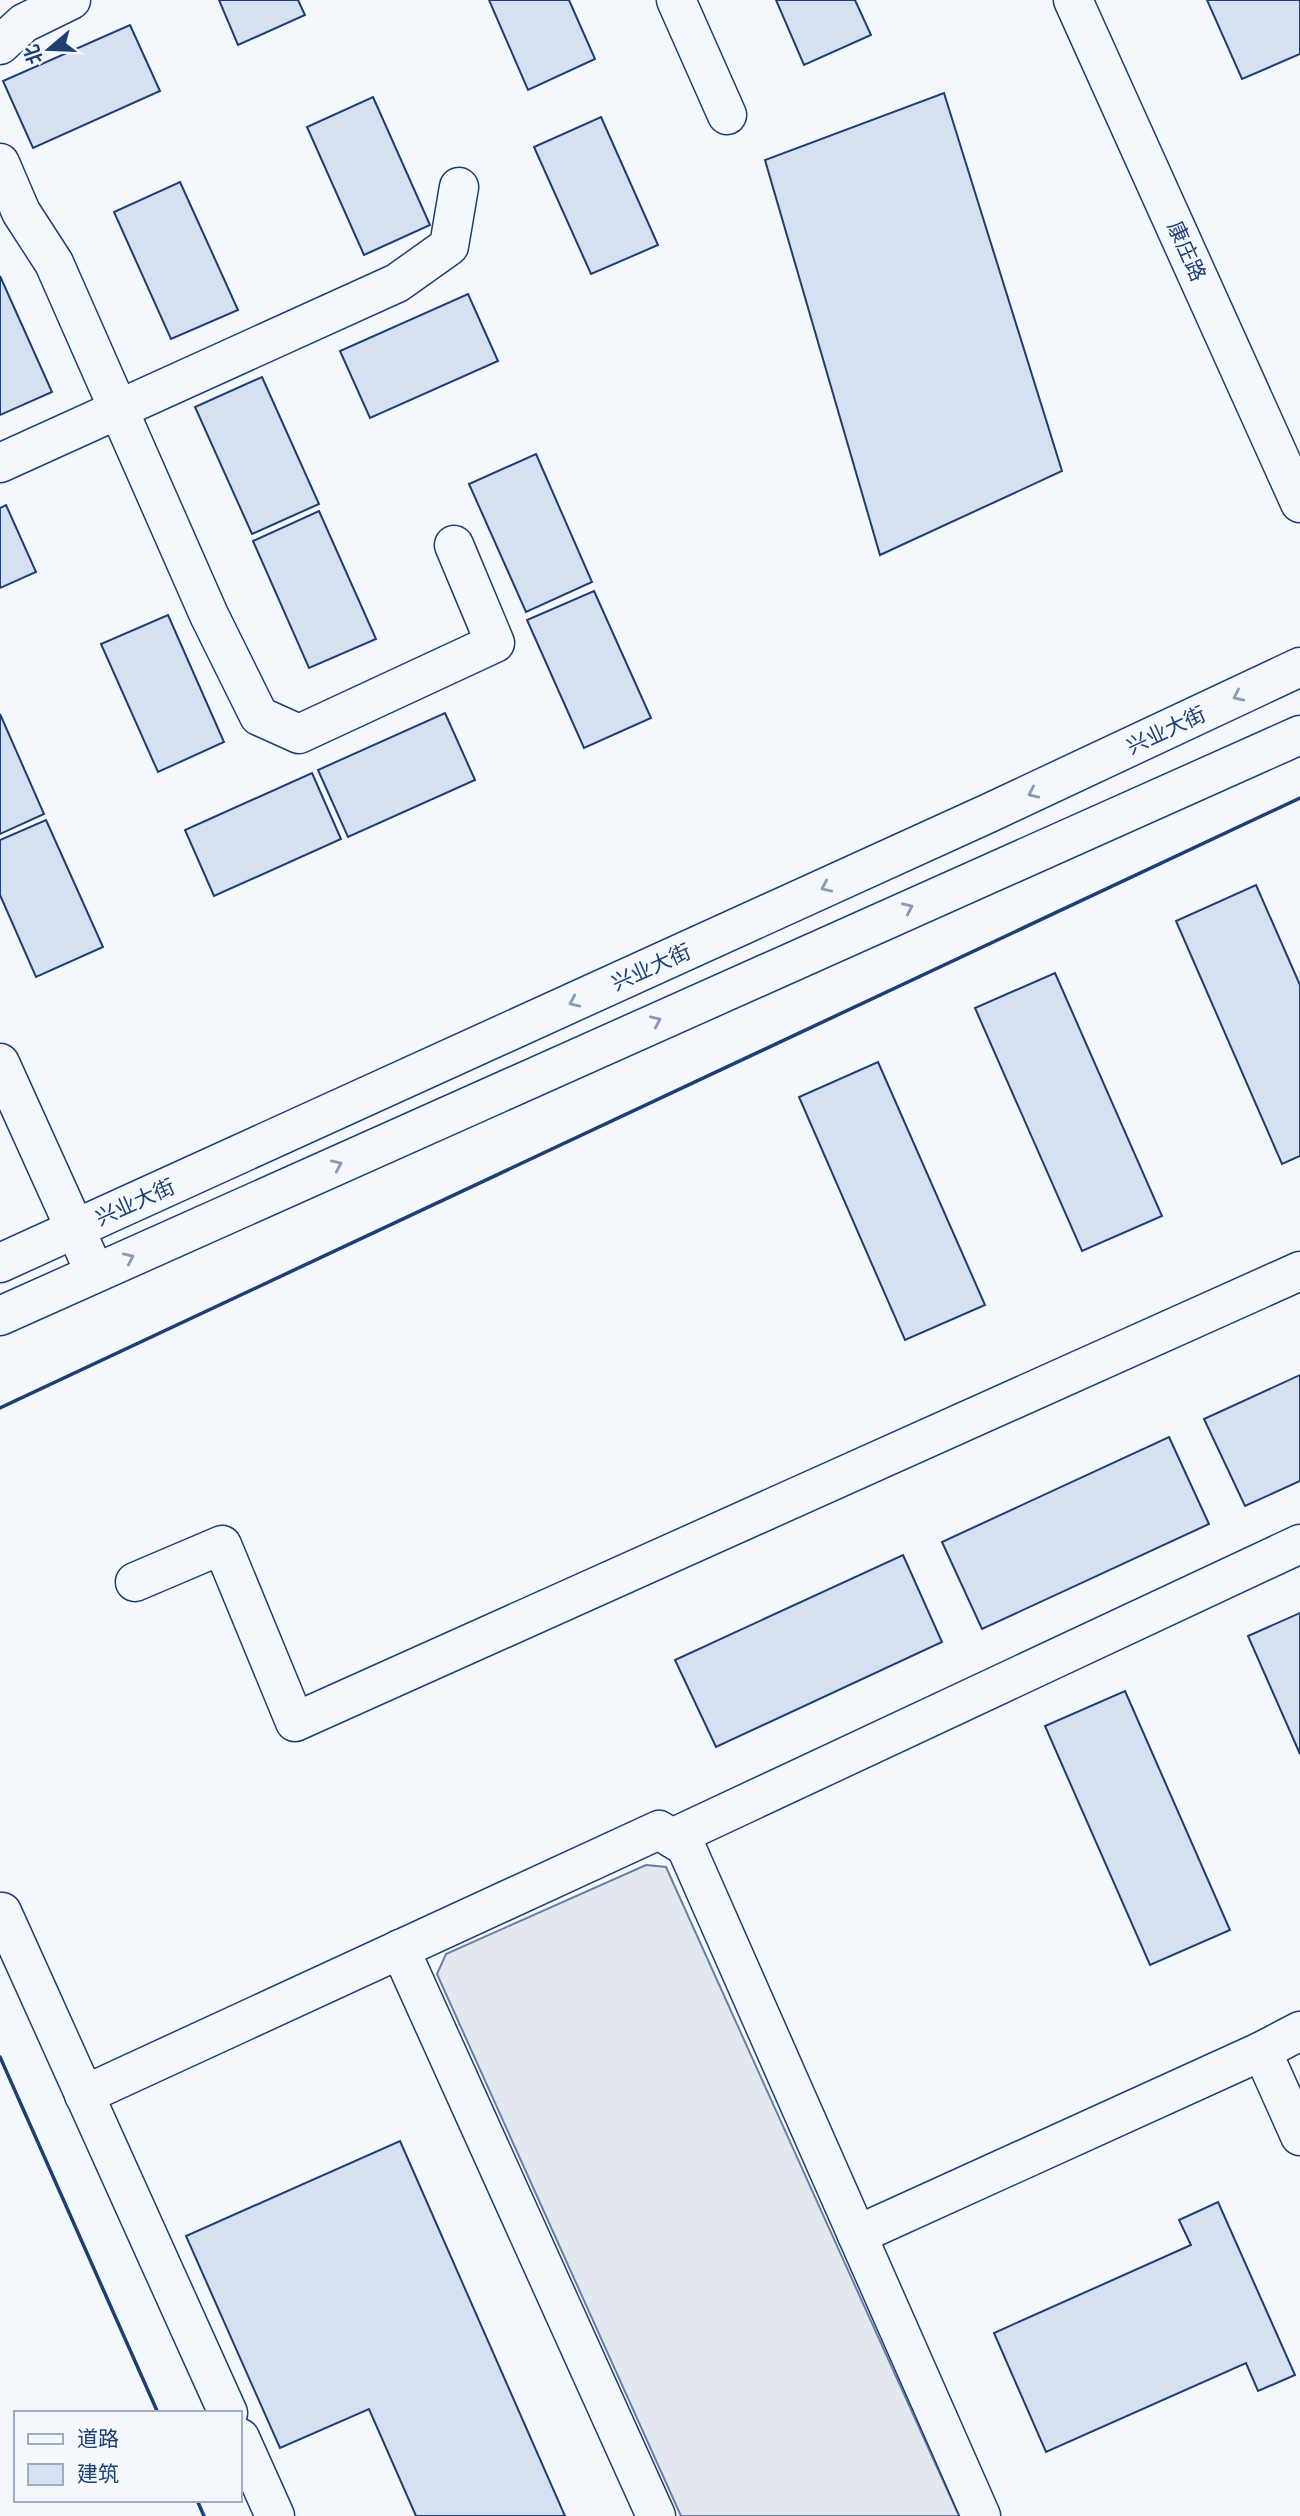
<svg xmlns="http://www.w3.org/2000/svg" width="1300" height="2516" font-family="'Public Sans','Noto Sans SC',sans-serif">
<rect width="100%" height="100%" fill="#f4f7fb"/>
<!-- parking -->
<polygon fill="#e3e8f0" stroke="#687fa3" stroke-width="2" points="646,1865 666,1867 959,2516 681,2516 437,1974 446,1954"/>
<!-- building -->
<g fill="#d5e0f0" stroke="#1d3f73" stroke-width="2">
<polygon points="219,0 298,0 305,15 238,45"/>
<polygon points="489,0 569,0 595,59 528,90"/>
<polygon points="776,0 855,0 871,35 804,65"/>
<polygon points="1207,0 1300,0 1300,54 1242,79"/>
<polygon points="130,25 160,91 33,148 3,81"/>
<polygon points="944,93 1062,471 880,555 765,160"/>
<polygon points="373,97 430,225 364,255 307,127"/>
<polygon points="601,117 658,245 591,274 534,147"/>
<polygon points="180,182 238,310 171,339 114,212"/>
<polygon points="0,276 52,392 0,415"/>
<polygon points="468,294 498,361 370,418 340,351"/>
<polygon points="262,377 319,504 252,534 195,407"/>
<polygon points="536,454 592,582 526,612 469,484"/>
<polygon points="6,505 36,572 0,588 0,508"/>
<polygon points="319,511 376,639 309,668 253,541"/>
<polygon points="594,591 651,718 584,748 527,620"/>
<polygon points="168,615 224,742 158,772 101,644"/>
<polygon points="445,713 475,780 348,837 318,770"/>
<polygon points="0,714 44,814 0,834"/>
<polygon points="312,773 341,839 214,896 185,830"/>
<polygon points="46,820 103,947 36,977 0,895 0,840"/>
<polygon points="1256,885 1300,985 1300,1156 1282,1164 1176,921"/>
<polygon points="1055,973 1162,1216 1082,1251 975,1008"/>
<polygon points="878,1062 985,1305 905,1340 799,1097"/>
<polygon points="1300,1375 1300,1481 1245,1506 1204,1419"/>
<polygon points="1169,1437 1209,1524 982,1629 942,1542"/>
<polygon points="903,1555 942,1642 716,1747 675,1660"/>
<polygon points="1300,1613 1300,1754 1248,1636"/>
<polygon points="1125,1691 1230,1930 1150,1965 1045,1726"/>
<polygon points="400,2141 565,2516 416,2516 369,2409 280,2448 186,2236"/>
<polygon points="1218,2202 1295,2375 1258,2391 1246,2363 1046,2452 994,2333 1191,2245 1179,2220"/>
</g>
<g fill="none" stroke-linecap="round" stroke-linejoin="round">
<defs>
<g id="minor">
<polyline points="676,0 727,115"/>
<polyline points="1073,0 1300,503"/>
<polyline points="0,45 24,23 71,0"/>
<polyline points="0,163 21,212 54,263 209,615 259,716 299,734 495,643 454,545"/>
<polyline points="0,463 397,283 449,246 459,187"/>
<polyline points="0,1063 95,1273"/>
<polyline points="135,1582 222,1545 295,1722 1300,1271"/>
<polyline points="672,1838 1300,1544"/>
<polyline points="2,1912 228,2413"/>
<polyline points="400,1949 656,2516"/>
<polyline points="1262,2051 1300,2031"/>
<polyline points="84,2095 659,1830 686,1847 981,2516"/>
<polyline points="857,2235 1262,2051 1300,2136"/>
<polyline points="240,2438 275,2516"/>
</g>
<g id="major">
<polyline points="0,1263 989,813 1300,667"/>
<polyline points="0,1316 1300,735"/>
</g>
</defs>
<!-- minor casing -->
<use href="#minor" stroke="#1d3f73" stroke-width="41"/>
<!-- major casing -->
<use href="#major" stroke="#1d3f73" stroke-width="41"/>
<!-- minor -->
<use href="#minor" stroke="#f4f7fb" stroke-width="38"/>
<!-- major -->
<use href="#major" stroke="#f4f7fb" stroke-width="38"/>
<!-- wall -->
<g stroke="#1d3f73" stroke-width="3.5">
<polyline points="0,1408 1300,798"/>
<polyline points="0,2057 158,2413"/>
<polyline points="197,2500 204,2516"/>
</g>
</g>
<!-- one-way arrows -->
<defs><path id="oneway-chevron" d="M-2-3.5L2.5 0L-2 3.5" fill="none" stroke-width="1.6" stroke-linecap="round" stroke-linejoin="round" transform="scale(1.75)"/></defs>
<g stroke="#889bb7">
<use href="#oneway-chevron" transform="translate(1238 696) rotate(155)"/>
<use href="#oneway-chevron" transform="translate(1033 793) rotate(155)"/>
<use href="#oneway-chevron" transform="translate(826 887) rotate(156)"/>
<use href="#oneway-chevron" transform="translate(908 908) rotate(-24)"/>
<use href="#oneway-chevron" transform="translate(574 1002) rotate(156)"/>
<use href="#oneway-chevron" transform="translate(656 1021) rotate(-24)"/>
<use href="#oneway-chevron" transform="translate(337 1165) rotate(-24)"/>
<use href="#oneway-chevron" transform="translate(129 1258) rotate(-24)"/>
</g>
<g text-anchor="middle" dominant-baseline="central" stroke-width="5" stroke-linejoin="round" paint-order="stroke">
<!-- street labels -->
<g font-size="21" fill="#1d3f73" stroke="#f4f7fb">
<text transform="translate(1187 251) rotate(66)">康庄路</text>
<text transform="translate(1166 730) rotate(-25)">兴业大街</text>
<text transform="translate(651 967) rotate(-24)">兴业大街</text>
<text transform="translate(135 1202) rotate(-24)">兴业大街</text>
</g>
</g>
<!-- legend -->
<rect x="14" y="2411" width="228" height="91" fill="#f4f7fb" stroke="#9eadc5" stroke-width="2"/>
<rect x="28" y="2434" width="35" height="10" fill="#f4f7fb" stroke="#9eadc5" stroke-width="2"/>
<text x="77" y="2446" font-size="21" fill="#1d3f73">道路</text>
<rect x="28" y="2464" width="35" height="21" fill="#d5e0f0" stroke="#9eadc5" stroke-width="2"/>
<text x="77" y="2481" font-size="21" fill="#1d3f73">建筑</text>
<!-- north arrow -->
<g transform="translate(49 49) rotate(251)" stroke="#f4f7fb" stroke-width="5" paint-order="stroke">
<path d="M0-5L12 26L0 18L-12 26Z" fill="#1d3f73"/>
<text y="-10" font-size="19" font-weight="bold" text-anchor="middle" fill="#1d3f73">北</text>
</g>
</svg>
